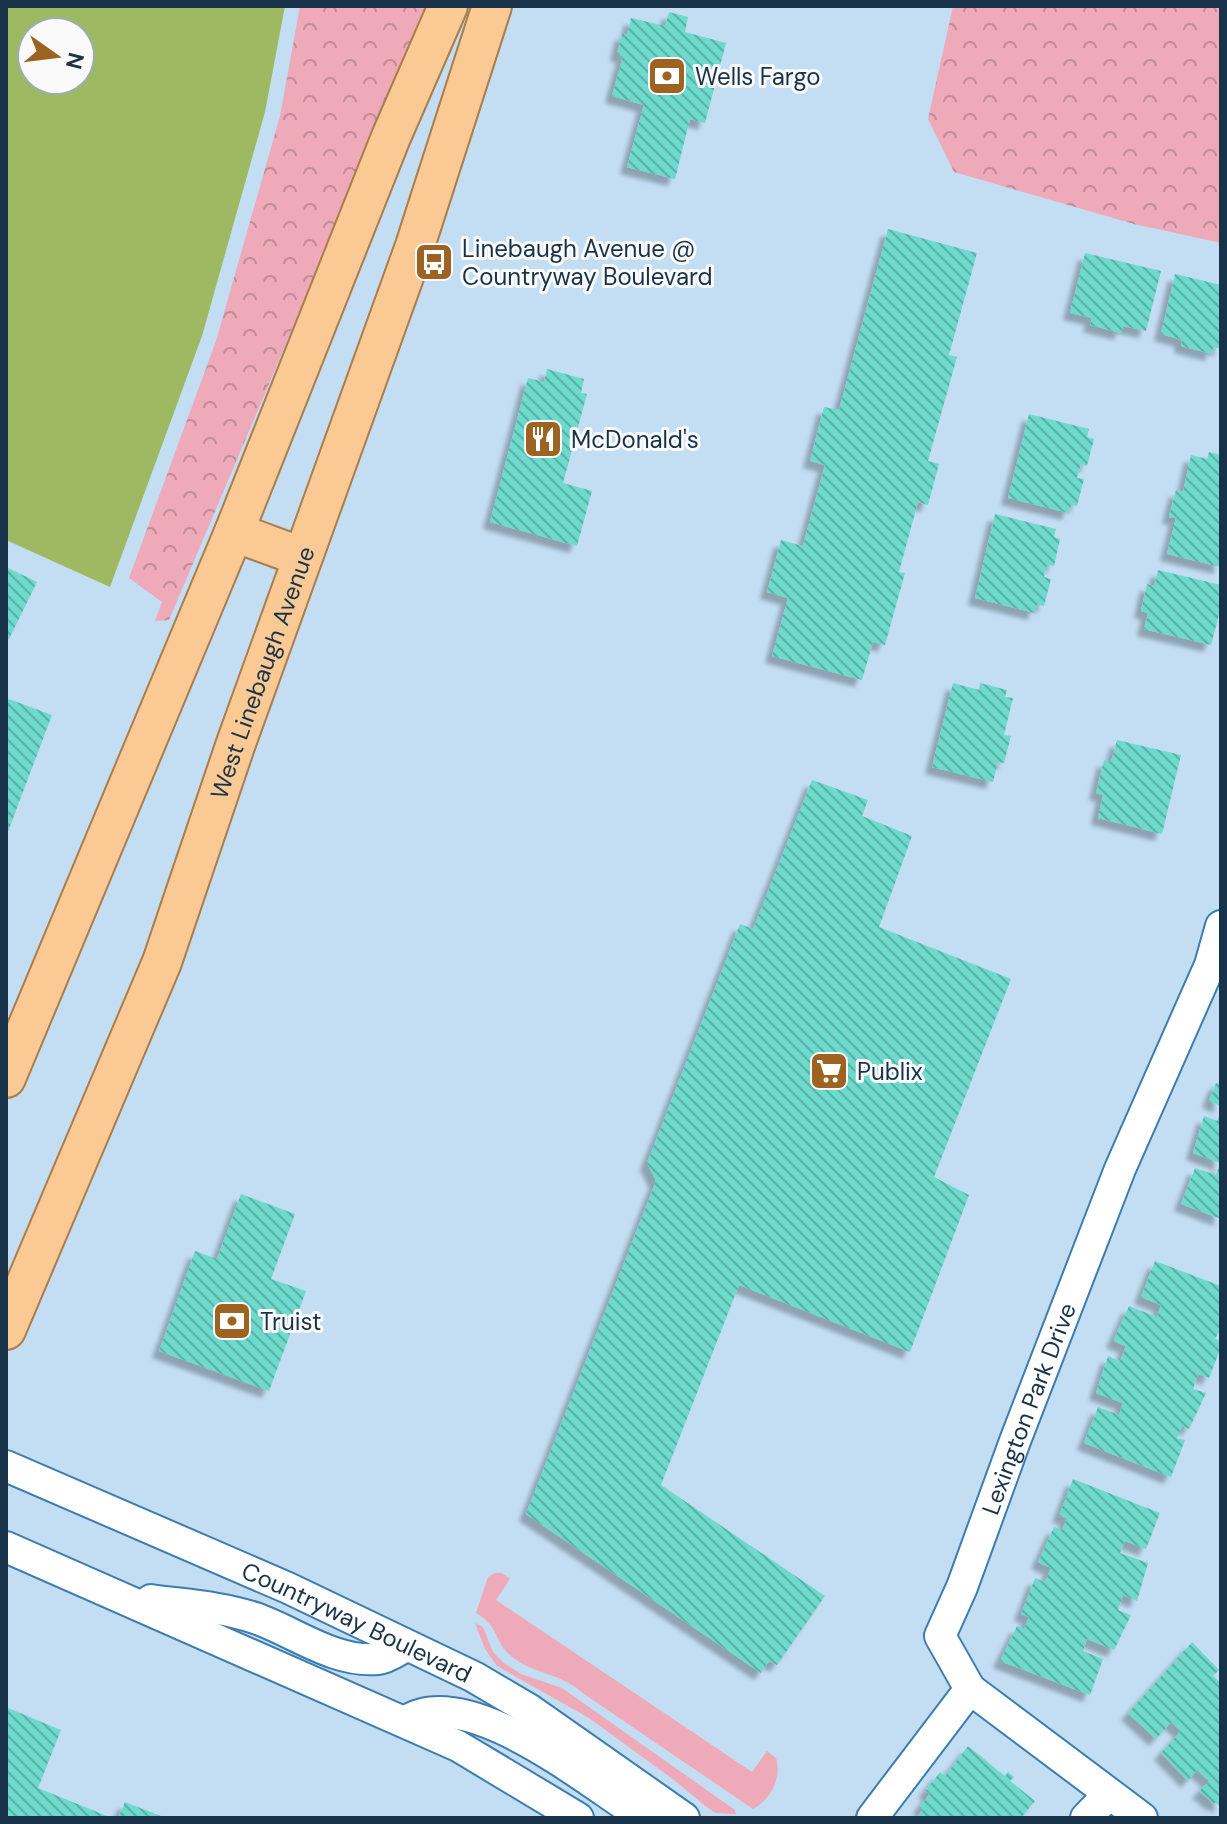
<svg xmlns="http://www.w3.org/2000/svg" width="1227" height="1824" font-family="'DM Sans',sans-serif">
<defs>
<pattern id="forest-crowns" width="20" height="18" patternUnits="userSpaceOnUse" patternTransform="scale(2)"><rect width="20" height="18" fill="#eeaab9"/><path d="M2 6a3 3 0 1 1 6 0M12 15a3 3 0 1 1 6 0" fill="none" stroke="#c08b98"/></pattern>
<pattern id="building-back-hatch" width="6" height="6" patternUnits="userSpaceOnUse" patternTransform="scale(2)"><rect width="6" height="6" fill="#6ddacc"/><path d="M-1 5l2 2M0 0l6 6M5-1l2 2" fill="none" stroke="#59b1a8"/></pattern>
<filter id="shadow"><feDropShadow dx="-7" dy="7" stdDeviation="2" flood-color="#0004"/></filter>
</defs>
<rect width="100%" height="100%" fill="#c3ddf3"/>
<!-- grass -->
<g fill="#eeaab9">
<path d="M495,1573h7l8,6 -14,21 256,172 15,-21 9,7c6,20 -5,41 -23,51l-169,-115c-24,-22 -50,-19 -73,-38 -17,-14 -11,-29 -35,-43l12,-36z"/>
<polygon points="475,1623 483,1627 493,1652 504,1663 521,1674 562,1688 735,1810 736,1814 716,1813 708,1808 674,1780 589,1718 497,1666 485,1649"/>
</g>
<!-- forest -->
<g fill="url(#forest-crowns)">
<polygon points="300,6 429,6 169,620 155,621 162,602 129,578 216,341 280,116"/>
<polygon points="953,6 1221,6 1221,243 1134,224 954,172 928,119"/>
</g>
<!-- water -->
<path fill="#9dba63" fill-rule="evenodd" d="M6,6h279l-20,106 -63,224 -92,251 -104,-47zM32,32h48v48h-48z"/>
<!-- building -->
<g fill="url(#building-back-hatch)" filter="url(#shadow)">
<polygon points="669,12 688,17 685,32 726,43 705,123 690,119 675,179 627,167 644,105 612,96 623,56 617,54 622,33 627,35 631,18 665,26"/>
<polygon points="888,229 977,253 949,355 957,357 928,461 939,464 928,505 918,502 899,572 905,573 885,645 873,642 862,680 772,656 788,598 767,592 781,540 803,546 825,465 810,461 824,407 839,410"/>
<polygon points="1085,253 1161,271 1146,331 1123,326 1121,333 1090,325 1092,318 1070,313"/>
<polygon points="1175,274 1221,285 1221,349 1213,347 1212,354 1181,346 1182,340 1161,334"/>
<polygon points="547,369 584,379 581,393 587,394 563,483 592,491 577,546 490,522 528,378 544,382"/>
<polygon points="1029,414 1089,429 1087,437 1094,439 1087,466 1081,464 1077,478 1084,479 1077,506 1071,505 1069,513 1008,498"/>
<polygon points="1209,452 1221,455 1221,567 1167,554 1176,518 1169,517 1176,490 1183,492 1191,455 1207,459"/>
<polygon points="995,514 1056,529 1054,537 1060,539 1054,566 1047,564 1044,577 1051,579 1044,606 1037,604 1035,613 975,598"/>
<polygon points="6,567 37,582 9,639 6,638"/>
<polygon points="1158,570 1221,585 1221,607 1211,645 1144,629 1148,613 1141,611 1147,584 1154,586"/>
<polygon points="953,683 979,690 980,683 1007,690 1005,697 1013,698 1004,735 1011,736 1004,763 998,762 993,782 932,767"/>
<polygon points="6,698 52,715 6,837"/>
<polygon points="1117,740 1181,755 1162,834 1098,818 1103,795 1096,793 1104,760 1111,762"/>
<polygon points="812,780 868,800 862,816 912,836 879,927 1011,979 934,1177 969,1195 910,1352 739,1285 661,1485 825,1596 777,1665 769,1661 761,1673 526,1514 656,1181 647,1163 740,924 753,929"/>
<polygon points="1221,1078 1221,1106 1209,1101 1216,1083 1218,1084"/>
<polygon points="1221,1110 1221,1219 1181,1204 1195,1168 1216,1175 1220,1163 1193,1153 1204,1116 1217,1121"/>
<polygon points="241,1194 295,1214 271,1279 306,1291 269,1391 159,1351 195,1251 217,1259"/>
<polygon points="1155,1261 1221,1286 1221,1328 1215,1339 1221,1341 1221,1347 1209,1378 1198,1374 1193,1389 1206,1393 1189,1429 1182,1426 1177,1438 1185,1440 1171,1477 1084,1443 1098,1407 1119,1415 1123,1403 1096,1393 1108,1356 1120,1361 1126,1346 1113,1341 1129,1306 1157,1317 1161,1305 1141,1297"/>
<polygon points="1073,1479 1160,1513 1146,1549 1125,1541 1120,1553 1148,1563 1137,1601 1123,1595 1118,1610 1131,1615 1114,1650 1087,1639 1083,1651 1103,1659 1090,1695 1000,1661 1017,1626 1024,1629 1029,1617 1021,1614 1035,1578 1045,1582 1051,1568 1038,1562 1054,1527 1062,1530 1067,1518 1059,1516"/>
<polygon points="1192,1642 1219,1670 1213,1676 1221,1683 1221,1807 1215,1802 1214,1804 1199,1791 1209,1781 1197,1770 1188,1781 1161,1753 1181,1731 1171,1722 1156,1739 1128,1713"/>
<polygon points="8,1708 61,1730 38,1788 112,1818 6,1818"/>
<polygon points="968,1746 1005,1776 1008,1772 1014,1777 1010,1781 1035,1801 1021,1818 916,1818 923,1809 920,1806 930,1794 925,1791 940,1772 945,1776"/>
<polygon points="125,1802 166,1818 118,1818"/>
</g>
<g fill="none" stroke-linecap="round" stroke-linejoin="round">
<defs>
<g id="minor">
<path id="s1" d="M6,1466l282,122 186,89 56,33 154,108"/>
<polyline points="6,1547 458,1746 578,1818"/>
<path d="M151,1600c36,5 71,7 104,18 40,14 79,45 123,41 10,-1 20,-9 28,-13"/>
<path d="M405,1722c61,-43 187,64 240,96"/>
<polyline points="872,1818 970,1689"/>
<polyline points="1086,1818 1109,1794"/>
<path id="s2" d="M1142,1818l-172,-129 -30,-53 22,-49 53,-146 105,-272 90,-204 11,-39"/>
</g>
<g id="major">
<polyline points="234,532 302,557"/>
<polyline points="6,1078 234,532 391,137 448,6"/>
<path id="s3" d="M6,1330l156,-368 73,-216 180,-500 77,-240"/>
</g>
</defs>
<!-- minor casing -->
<use href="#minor" stroke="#3c7db0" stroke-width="34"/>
<!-- major casing -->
<use href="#major" stroke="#aa7d4c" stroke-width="42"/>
<!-- minor -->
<use href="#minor" stroke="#fff" stroke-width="30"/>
<!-- major -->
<use href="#major" stroke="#fbc994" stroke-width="38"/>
</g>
<!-- icons -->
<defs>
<symbol id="bank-square" viewBox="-11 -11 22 22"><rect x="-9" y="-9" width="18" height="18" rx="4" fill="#9d6322" stroke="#fafafa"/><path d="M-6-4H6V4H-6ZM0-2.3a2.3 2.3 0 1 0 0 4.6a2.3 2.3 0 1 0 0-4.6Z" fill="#fff"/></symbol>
<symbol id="bus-square" viewBox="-11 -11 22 22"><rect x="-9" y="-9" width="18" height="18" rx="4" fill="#9d6322" stroke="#fafafa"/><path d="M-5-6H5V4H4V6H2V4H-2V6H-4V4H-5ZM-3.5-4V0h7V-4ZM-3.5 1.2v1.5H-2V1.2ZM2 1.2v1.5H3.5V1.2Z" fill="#fff"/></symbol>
<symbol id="restaurant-square" viewBox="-11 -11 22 22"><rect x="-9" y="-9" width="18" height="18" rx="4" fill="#9d6322" stroke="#fafafa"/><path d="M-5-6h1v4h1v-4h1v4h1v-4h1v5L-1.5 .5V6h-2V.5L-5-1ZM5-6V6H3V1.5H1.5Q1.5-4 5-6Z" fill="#fff"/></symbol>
<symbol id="supermarket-square" viewBox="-11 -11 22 22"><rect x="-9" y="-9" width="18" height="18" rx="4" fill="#9d6322" stroke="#fafafa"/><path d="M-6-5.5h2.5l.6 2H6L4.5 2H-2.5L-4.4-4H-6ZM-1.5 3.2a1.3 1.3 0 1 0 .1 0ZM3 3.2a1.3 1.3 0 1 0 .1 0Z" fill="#fff"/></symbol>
</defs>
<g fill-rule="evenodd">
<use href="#bank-square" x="645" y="54" width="44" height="44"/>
<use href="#bus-square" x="412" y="240" width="44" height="44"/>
<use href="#restaurant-square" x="521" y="417" width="44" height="44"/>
<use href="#supermarket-square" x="807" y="1049" width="44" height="44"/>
<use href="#bank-square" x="210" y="1299" width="44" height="44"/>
</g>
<g text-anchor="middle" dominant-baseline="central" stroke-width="6" stroke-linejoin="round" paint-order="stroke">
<!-- poi labels -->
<g font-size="24" fill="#183349" stroke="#fafafa" text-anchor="start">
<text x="695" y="76">Wells Fargo</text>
<text x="462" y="248">Linebaugh Avenue @<tspan x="462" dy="28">Countryway Boulevard</tspan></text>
<text x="571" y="439">McDonald's</text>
<text x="857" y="1071">Publix</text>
<text x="260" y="1321">Truist</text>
</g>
<!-- street labels -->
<g font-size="24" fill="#183349" stroke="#fafafa">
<text stroke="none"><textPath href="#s3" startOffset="706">West Linebaugh Avenue</textPath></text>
<text stroke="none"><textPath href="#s2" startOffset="520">Lexington Park Drive</textPath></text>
<text stroke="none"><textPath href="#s1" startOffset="384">Countryway Boulevard</textPath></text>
</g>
</g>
<!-- border -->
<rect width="1227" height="1824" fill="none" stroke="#183349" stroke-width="16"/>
<!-- north arrow -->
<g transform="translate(56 56) rotate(104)"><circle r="38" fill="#fafafa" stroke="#a0aab3" stroke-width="2"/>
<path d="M0-6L14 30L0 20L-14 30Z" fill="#9d6322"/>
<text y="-12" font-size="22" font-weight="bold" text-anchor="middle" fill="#183349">N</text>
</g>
</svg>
